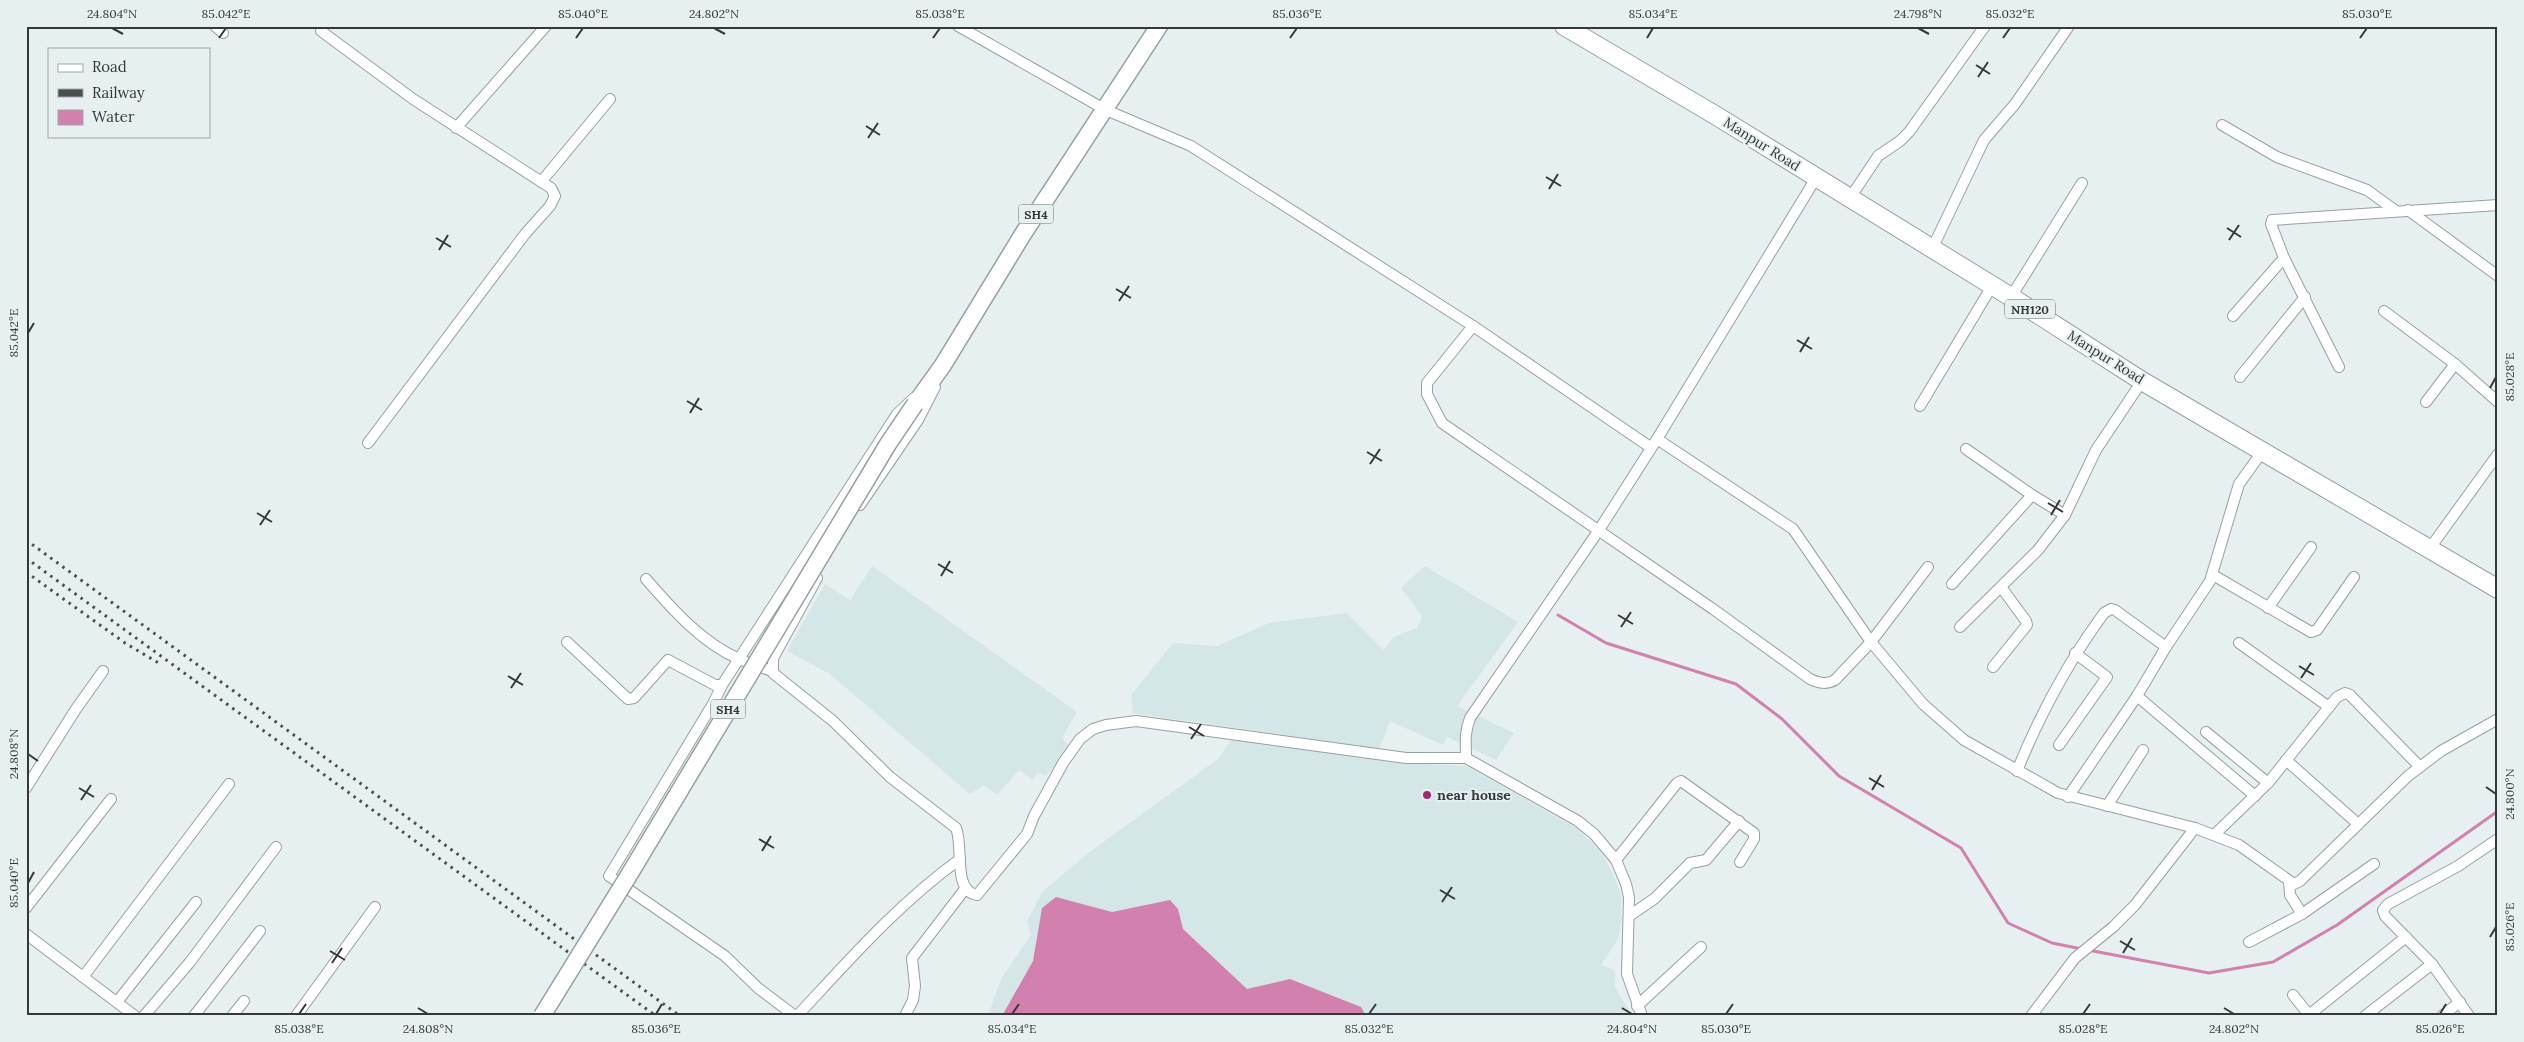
<svg xmlns="http://www.w3.org/2000/svg" width="2524" height="1042" font-family="Lora,serif">
<rect width="100%" height="100%" fill="#e7f0f0"/>
<!-- built -->
<g fill="#d4e6e6">
<polygon points="872,566 1077,712 1062,738 1071,747 1046,776 1037,773 1033,780 1019,770 997,795 984,785 970,794 830,674 787,651 825,584 850,600"/>
<polygon points="1425,566 1518,622 1457,706 1514,733 1496,760 1447,737 1443,745 1390,721 1379,749 1133,713 1131,695 1173,643 1217,646 1269,623 1347,613 1383,650 1394,637 1417,628 1422,616 1401,588"/>
<polygon points="1232,739 1340,753 1340,755 1404,763 1466,766 1578,829 1600,851 1611,870 1621,895 1621,923 1618,939 1601,965 1615,971 1615,987 1632,1016 988,1016 1001,979 1031,935 1027,921 1043,891 1091,851 1218,759"/>
</g>
<!-- water -->
<polygon fill="#d280ad" points="1056,897 1112,912 1170,900 1178,909 1183,929 1247,989 1290,979 1361,1007 1366,1016 1002,1016 1033,961 1042,908"/>
<g fill="none" stroke-linecap="round" stroke-linejoin="round">
<!-- stream -->
<g stroke="#d280ad" stroke-width="3">
<polyline points="1558,615 1606,643 1736,684 1782,719 1839,776 1961,848 2008,923 2052,943 2082,949"/>
<polyline points="2088,950 2209,973 2273,962 2337,925 2498,811"/>
</g>
<defs>
<g id="minor">
<polyline points="215,26 223,33"/>
<polyline points="958,26 1106,110 1191,146 1473,326 1650,447"/>
<polyline points="321,31 413,99 551,188 555,196 550,206 525,234 368,443"/>
<polyline points="2222,125 2277,157 2367,190 2396,211"/>
<polyline points="456,128 546,26"/>
<polyline points="541,182 610,99"/>
<polyline points="1850,198 1878,156 1900,141 1909,132 1985,26"/>
<polyline points="2408,210 2498,276"/>
<polyline points="1932,249 1984,140 2015,104 2069,26"/>
<polyline points="2011,297 2082,183"/>
<polyline points="2384,311 2455,364 2498,402"/>
<polyline points="2233,316 2284,258"/>
<path d="M1473,326l-46,57v11l15,29 271,186 97,70c9,4 16,6 25,1l36,-38 57,-75"/>
<polyline points="2339,367 2284,258 2271,224 2272,220 2498,205"/>
<polyline points="2240,377 2305,297"/>
<polyline points="2426,402 2455,364"/>
<polyline points="1920,406 1992,286"/>
<polyline points="1657,439 1793,529 1871,642 1923,704 1964,740 2058,793 2195,828 2239,845 2294,884 2300,881 2408,776 2441,751 2498,719"/>
<polyline points="1966,449 2032,495 2065,515"/>
<polyline points="860,505 918,420 935,387"/>
<polyline points="2430,548 2498,454"/>
<polyline points="2213,575 2311,632 2317,630 2354,577"/>
<path d="M817,578l-44,80v15l60,48 57,56 66,51c8,18 -4,63 21,67l50,-61 7,-18 29,-53 17,-24 13,-10 13,-4 30,-4 270,37h60"/>
<path d="M646,579c26,30 56,64 93,80 11,5 22,8 33,12"/>
<polyline points="1952,584 2032,495"/>
<polyline points="2268,608 2311,547"/>
<polyline points="1960,627 2038,550 2065,515 2096,450 2142,381"/>
<polyline points="567,642 628,699 634,698 668,660 715,685 722,685 897,414 914,398"/>
<polyline points="2239,643 2329,707"/>
<polyline points="1993,667 2027,625 2026,621 2001,587"/>
<polyline points="722,685 714,702 609,876 725,956 758,988 795,1016"/>
<polyline points="2137,696 2255,796"/>
<polyline points="2206,732 2268,783"/>
<polyline points="2059,745 2107,677 2075,653"/>
<polyline points="2286,760 2358,824"/>
<path d="M2017,771c23,-57 51,-109 87,-158l7,-4 4,1 51,37"/>
<polyline points="26,788 76,709 103,671"/>
<polyline points="2068,797 2137,696 2166,647 2210,581 2239,484 2262,452"/>
<polyline points="2107,806 2143,750"/>
<polyline points="2214,835 2268,783 2337,697 2345,693 2350,695 2420,767"/>
<polyline points="1616,860 1677,783 1681,781 1754,833 1754,839 1740,862"/>
<polyline points="2289,882 2290,895 2302,914"/>
<polyline points="26,908 111,799"/>
<polyline points="1629,916 1654,899 1690,863 1706,860 1739,821"/>
<polyline points="26,934 135,1016"/>
<polyline points="2249,942 2302,914 2374,864"/>
<polyline points="83,977 229,784"/>
<polyline points="2293,995 2310,1016"/>
<polyline points="117,1002 196,902"/>
<polyline points="1637,1006 1701,947"/>
<polyline points="2309,1015 2406,937"/>
<polyline points="144,1016 190,962 276,847"/>
<polyline points="194,1016 260,931"/>
<polyline points="232,1016 244,1001"/>
<polyline points="296,1016 375,907"/>
<path d="M797,1016c52,-56 101,-112 163,-157"/>
<polyline points="905,1016 913,1000 915,986 912,958 965,889"/>
<path d="M1642,1016l-15,-42 2,-77 -3,-13 -10,-24 -22,-26 -16,-13 -112,-63c0,-17 -2,-23 4,-40l129,-188 58,-91 159,-261"/>
<polyline points="2031,1016 2075,958 2113,927 2135,905 2195,828"/>
<polyline points="2365,1016 2432,964"/>
<polyline points="2442,1016 2460,1002"/>
<polyline points="2469,1016 2432,964 2385,916 2383,910 2388,904 2458,866 2498,839"/>
</g>
<polyline id="primary" points="915,404 943,365 1023,234 1159,26"/>
<polyline id="trunk" points="1564,26 1715,115 2011,297 2142,381 2498,589"/>
</defs>
<!-- minor casing -->
<use href="#minor" stroke="#97a0a0" stroke-width="12"/>
<!-- primary casing -->
<use href="#primary" stroke="#97a0a0" stroke-width="19"/>
<!-- trunk casing -->
<use href="#trunk" stroke="#97a0a0" stroke-width="20"/>
<!-- minor -->
<use href="#minor" stroke="#fff" stroke-width="10"/>
<!-- primary -->
<use href="#primary" stroke="#fff" stroke-width="16"/>
<!-- trunk -->
<use href="#trunk" stroke="#fff" stroke-width="18"/>
<!-- rail -->
<g stroke="#4a4e4e" stroke-width="3" stroke-dasharray="2.5 5" stroke-linecap="butt">
<polyline points="26,540 680,1016"/>
<polyline points="26,558 656,1016"/>
<polyline points="26,572 125,643 162,665"/>
</g>
<defs>
<polyline id="primary-bridge" points="542,1016 629,875 888,444 915,404"/>
</defs>
<!-- primary-bridge casing -->
<use href="#primary-bridge" stroke="#97a0a0" stroke-width="19" stroke-linecap="butt"/>
<!-- primary-bridge -->
<use href="#primary-bridge" stroke="#fff" stroke-width="16"/>
</g>
<!-- ticks -->
<path fill="none" stroke="#353838" stroke-width="2" d="M112,28l11,6M714,28l11,6M1918,28l11,6M219,38l7,-10M576,38l7,-10M933,38l7,-10M1290,38l7,-10M1647,38l6,-10M2003,38l7,-10M2360,38l7,-10M1976,65l14,9M1978,77l10,-15M866,126l14,9M868,138l10,-15M1546,177l15,9M1549,189l9,-15M2227,228l14,9M436,238l15,9M2229,240l10,-15M439,250l9,-15M1116,289l15,9M1119,301l10,-15M28,333l6,-10M1797,340l15,9M1800,352l9,-15M2490,388l6,-11M687,401l15,9M690,413l9,-15M1367,452l15,9M1370,464l10,-15M2048,503l15,9M257,513l15,9M2051,515l9,-15M260,525l10,-15M938,564l15,9M941,576l9,-15M1618,615l15,9M1621,627l10,-15M2299,666l15,9M508,676l15,9M2301,678l10,-15M511,688l10,-15M1189,727l15,9M1191,739l10,-15M28,754l10,7M1869,778l15,9M2486,787l10,7M79,788l15,9M1872,790l9,-15M81,800l10,-15M759,839l15,9M762,851l9,-15M28,883l6,-11M1440,890l15,9M1442,902l10,-15M2490,937l6,-10M2120,941l15,9M330,951l15,9M2123,953l9,-15M332,963l10,-15M418,1008l10,6M1622,1008l10,6M2224,1008l10,6M299,1014l7,-10M656,1014l6,-10M1012,1014l7,-10M1369,1014l7,-10M1726,1014l7,-10M2083,1014l7,-10M2440,1014l6,-10"/>
<!-- markers -->
<circle fill="#a42475" stroke="#e7f0f0" stroke-width="2" cx="1427" cy="795" r="5"/>
<g text-anchor="middle" dominant-baseline="central" stroke-width="4" stroke-linejoin="round" paint-order="stroke">
<!-- shield labels -->
<g fill="#e7f0f0" stroke="#6a6f6f" stroke-width="1">
<rect x="1018.5" y="204.5" width="35" height="19" rx="4"/>
<rect x="2005" y="299.5" width="50" height="19" rx="4"/>
<rect x="710.5" y="699.5" width="35" height="19" rx="4"/>
</g>
<g font-size="12" font-weight="bold" fill="#353838">
<text x="1036" y="214">SH4</text>
<text x="2030" y="309">NH120</text>
<text x="728" y="709">SH4</text>
</g>
<!-- street labels -->
<g font-size="14" fill="#353838" stroke="#e7f0f0">
<text transform="translate(1762 144) rotate(32)">Manpur Road</text>
<text transform="translate(2106 357) rotate(32)">Manpur Road</text>
</g>
<!-- poi labels -->
<g font-size="14" font-weight="bold" fill="#353838" stroke="#e7f0f0" text-anchor="start">
<text x="1437" y="795">near house</text>
</g>
</g>
<!-- border -->
<rect width="2524" height="1042" fill="none" stroke="#e7f0f0" stroke-width="55"/>
<!-- legend -->
<rect x="48" y="48" width="162" height="90" fill="#e7f0f0" stroke="#a0a6a6"/>
<rect x="58" y="64" width="25" height="8" fill="#ffffff" stroke="#a0a6a6"/>
<text x="92" y="72" font-size="15" fill="#353838">Road</text>
<rect x="58" y="89" width="25" height="8" fill="#4a4e4e" stroke="#a0a6a6"/>
<text x="92" y="98" font-size="15" fill="#353838">Railway</text>
<rect x="58" y="110" width="25" height="15" fill="#d280ad" stroke="#a0a6a6"/>
<text x="92" y="122" font-size="15" fill="#353838">Water</text>
<rect x="28" y="28" width="2468" height="986" fill="none" stroke="#353838" stroke-width="2"/>
<g font-size="12" text-anchor="middle" fill="#353838">
<text x="112" y="18">24.804°N</text>
<text x="226" y="18">85.042°E</text>
<text x="583" y="18">85.040°E</text>
<text x="714" y="18">24.802°N</text>
<text x="940" y="18">85.038°E</text>
<text x="1297" y="18">85.036°E</text>
<text x="1653" y="18">85.034°E</text>
<text x="1918" y="18">24.798°N</text>
<text x="2010" y="18">85.032°E</text>
<text x="2367" y="18">85.030°E</text>
<text transform="translate(14 333) rotate(-90)" y="4">85.042°E</text>
<text transform="translate(2510 377) rotate(-90)" y="4">85.028°E</text>
<text transform="translate(14 754) rotate(-90)" y="4">24.808°N</text>
<text transform="translate(2510 794) rotate(-90)" y="4">24.800°N</text>
<text transform="translate(14 883) rotate(-90)" y="4">85.040°E</text>
<text transform="translate(2510 927) rotate(-90)" y="4">85.026°E</text>
<text x="299" y="1033">85.038°E</text>
<text x="428" y="1033">24.808°N</text>
<text x="656" y="1033">85.036°E</text>
<text x="1012" y="1033">85.034°E</text>
<text x="1369" y="1033">85.032°E</text>
<text x="1632" y="1033">24.804°N</text>
<text x="1726" y="1033">85.030°E</text>
<text x="2083" y="1033">85.028°E</text>
<text x="2234" y="1033">24.802°N</text>
<text x="2440" y="1033">85.026°E</text>
</g>
</svg>
